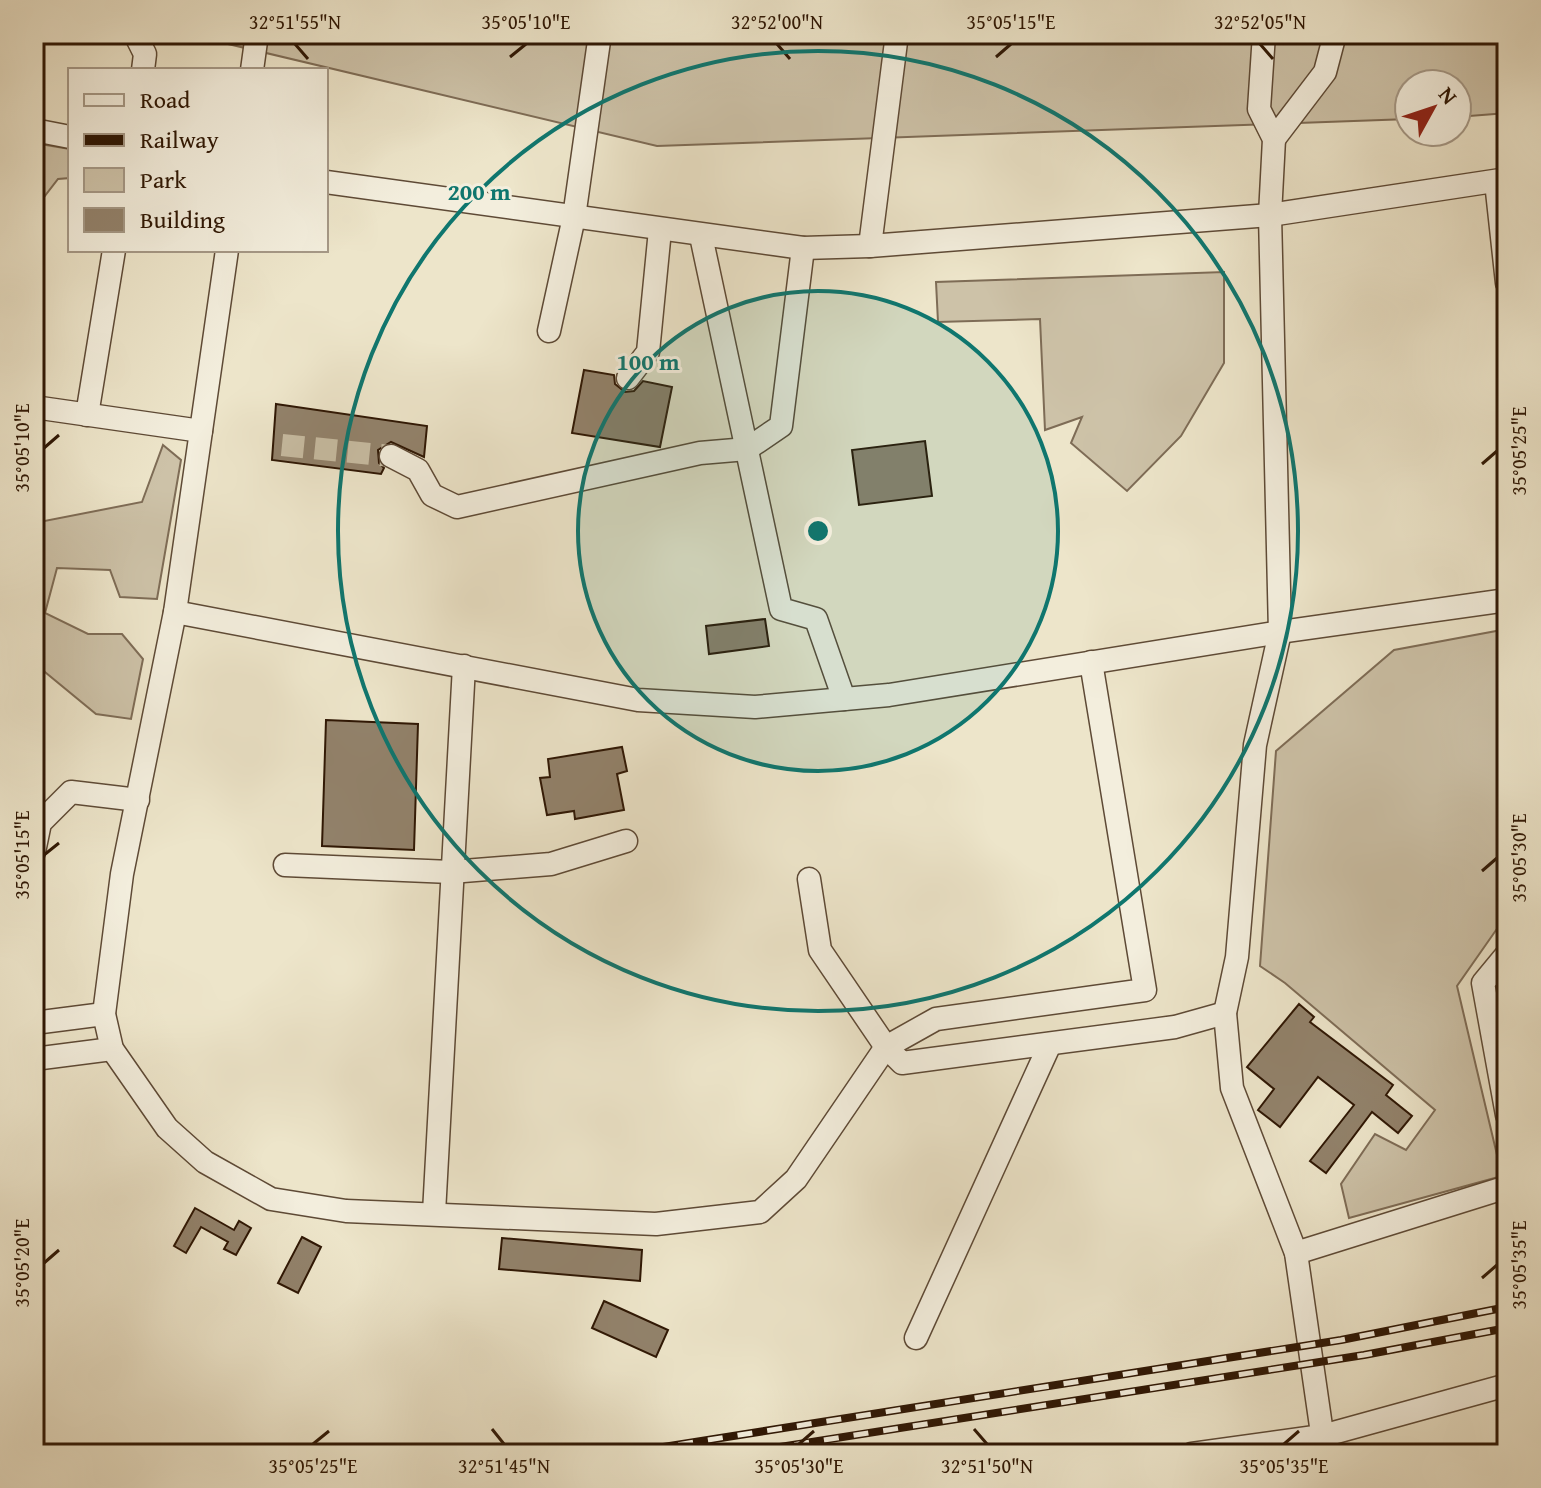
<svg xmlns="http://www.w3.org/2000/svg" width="1541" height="1488" font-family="'Gentium Book Plus',serif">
<rect width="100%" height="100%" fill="#ede5ca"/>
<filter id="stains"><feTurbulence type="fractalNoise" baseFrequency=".0025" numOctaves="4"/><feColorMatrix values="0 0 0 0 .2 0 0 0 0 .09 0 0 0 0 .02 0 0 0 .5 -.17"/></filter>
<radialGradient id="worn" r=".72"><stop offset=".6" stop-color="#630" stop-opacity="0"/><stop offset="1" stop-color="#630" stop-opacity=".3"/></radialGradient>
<!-- green -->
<g fill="#cdc2a8" stroke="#7e6c56" stroke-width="2">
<polygon points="153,34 1507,34 1507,113 1457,117 1457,84 1409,84 1409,119 657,146 203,38"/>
<polygon points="34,143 70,149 70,178 58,179 34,210"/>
<polygon points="1224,272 1224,363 1181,436 1127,491 1071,443 1082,417 1045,430 1040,319 938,322 936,282"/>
<polygon points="163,445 181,460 157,599 120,597 110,570 57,568 45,613 88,634 122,634 143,659 131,719 96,714 34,663 34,523 142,502"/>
<polygon points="1507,629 1507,921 1501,923 1457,986 1502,1176 1349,1218 1341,1184 1375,1134 1406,1150 1435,1110 1285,983 1260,966 1276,751 1394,650"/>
</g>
<!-- building -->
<g fill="#92826b" stroke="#2f1704" stroke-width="2">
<polygon points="584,370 614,375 615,384 625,392 634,391 643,381 672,387 660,447 572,433"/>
<polygon points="276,404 427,426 424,457 391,442 378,450 379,463 384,468 381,474 272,460"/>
<polygon points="925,441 932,496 859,505 852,450"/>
<polygon points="765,619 769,646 709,654 706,626"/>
<polygon points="326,720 418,724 414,850 322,846"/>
<polygon points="622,747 627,771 617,774 624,810 575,819 574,811 547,815 540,778 550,777 548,759"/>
<polygon points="1299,1004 1314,1017 1310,1022 1393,1085 1386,1095 1412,1116 1398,1133 1372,1112 1326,1173 1310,1161 1354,1105 1318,1077 1280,1127 1258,1110 1274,1089 1247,1067"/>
<polygon points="195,1208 234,1230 239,1221 251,1228 236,1255 224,1249 228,1242 201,1227 186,1253 174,1246"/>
<polygon points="302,1237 321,1247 298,1293 278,1283"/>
<polygon points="502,1238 642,1250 640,1281 499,1269"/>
<polygon points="604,1301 668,1330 656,1357 592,1328"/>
</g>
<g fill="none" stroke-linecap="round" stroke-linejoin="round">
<!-- minor-tunnel -->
<polyline stroke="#c7bca2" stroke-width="22" stroke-dasharray="22 11" stroke-linecap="butt" points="282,445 391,456"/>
<defs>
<g id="minor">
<polyline points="135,34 145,54 143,70"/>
<polyline points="1264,34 1259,109 1274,139 1270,215 1280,632 1255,745 1237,957 1225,1013 1232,1088 1296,1253 1325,1454"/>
<polyline points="252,70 257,34"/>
<polyline points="34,130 70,137"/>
<polyline points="1274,139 1325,72 1335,34"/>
<polyline points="326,182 803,248 870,246 1270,215 1507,179"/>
<polyline points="1496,182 1507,283"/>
<polyline points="701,236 781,609 816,619 844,699"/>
<polyline points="870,246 897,34"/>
<polyline points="227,250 175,612 122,874 104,1014 112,1049 167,1128 205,1162 271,1199 346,1211 656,1224 760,1212 796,1179 886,1047 936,1019 1145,990 1091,662"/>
<polyline points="549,331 574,217 600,34"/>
<polyline points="628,378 648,352 660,230"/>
<polyline points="34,407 201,431"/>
<polyline points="87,415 114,250"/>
<polyline points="391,456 418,470 432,495 457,507 700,453 747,449 781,426 803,248"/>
<polyline points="175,612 638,700 755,707 889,695 1280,632 1507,600"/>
<polyline points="34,852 40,823 71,792 138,800"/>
<polyline points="285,865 451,872 551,864 626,841"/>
<polyline points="809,879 820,950 886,1047 902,1063 1175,1027 1225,1013"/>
<polyline points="1507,954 1483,983 1507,1115"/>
<polyline points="34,1023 104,1014"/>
<polyline points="34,1059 112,1049"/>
<polyline points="434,1213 464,666"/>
<polyline points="1296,1253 1507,1187"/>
<polyline points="916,1338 1050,1044"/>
<polyline points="1192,1454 1322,1436 1507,1385"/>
</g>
</defs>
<!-- minor casing -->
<use href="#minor" stroke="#5e4a36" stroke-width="25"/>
<!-- minor -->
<use href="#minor" stroke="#f3eedd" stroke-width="22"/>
<defs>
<g id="rail">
<polyline points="619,1454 1341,1340 1507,1307"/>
<polyline points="735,1454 1364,1355 1507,1328"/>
</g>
</defs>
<!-- rail casing -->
<use href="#rail" stroke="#2f1704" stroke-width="8"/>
<!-- rail -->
<use href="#rail" stroke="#f3eedd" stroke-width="5" stroke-dasharray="15" stroke-linecap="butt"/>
</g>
<!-- ticks -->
<path fill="none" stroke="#2f1704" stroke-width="3" d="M295,44l13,15M777,44l13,15M1260,44l13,15M510,57l16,-13M996,57l15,-13M44,448l15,-13M1482,464l15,-13M44,855l15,-12M1482,871l15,-13M44,1263l15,-13M1482,1278l15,-13M492,1429l12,15M974,1429l13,15M313,1444l16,-13M799,1444l15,-13M1284,1444l15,-13"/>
<!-- distance rings -->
<circle cx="818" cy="531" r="240" fill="#0f766e" fill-opacity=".12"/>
<g fill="none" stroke="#0f766e" stroke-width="4">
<circle cx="818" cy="531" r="240"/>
<circle cx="818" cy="531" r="480"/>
</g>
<circle cx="818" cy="531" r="12" fill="#0f766e" stroke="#f3eedd" stroke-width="4"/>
<g font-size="24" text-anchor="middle" font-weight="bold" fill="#0f766e" stroke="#f3eedd" stroke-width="6" stroke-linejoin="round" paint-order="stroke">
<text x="479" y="200">200 m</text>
<text x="648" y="370">100 m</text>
</g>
<!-- margin -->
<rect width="1541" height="1488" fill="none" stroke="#ede5ca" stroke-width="88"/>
<!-- legend -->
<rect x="68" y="68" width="260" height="184" fill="#f3eedd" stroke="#a59886" stroke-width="2"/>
<rect x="84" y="94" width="40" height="12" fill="#f3eedd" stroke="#a59886" stroke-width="2"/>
<text x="140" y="108" font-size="24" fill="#2f1704">Road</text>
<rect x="84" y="134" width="40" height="12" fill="#2f1704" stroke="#a59886" stroke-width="2"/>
<text x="140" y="148" font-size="24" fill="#2f1704">Railway</text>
<rect x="84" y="168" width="40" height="24" fill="#cdc2a8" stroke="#a59886" stroke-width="2"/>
<text x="140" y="188" font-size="24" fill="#2f1704">Park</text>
<rect x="84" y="208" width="40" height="24" fill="#92826b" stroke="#a59886" stroke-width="2"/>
<text x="140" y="228" font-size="24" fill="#2f1704">Building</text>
<!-- north arrow -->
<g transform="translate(1433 108) rotate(50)"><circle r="38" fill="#f3eedd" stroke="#a59886" stroke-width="2"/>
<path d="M0-6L14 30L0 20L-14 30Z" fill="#8f2418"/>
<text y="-12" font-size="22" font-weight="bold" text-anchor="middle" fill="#2f1704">N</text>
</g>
<rect x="44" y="44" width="1453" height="1400" fill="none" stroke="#2f1704" stroke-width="3"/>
<g font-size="20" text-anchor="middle" fill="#2f1704">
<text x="295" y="29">32°51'55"N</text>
<text x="526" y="29">35°05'10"E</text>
<text x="777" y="29">32°52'00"N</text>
<text x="1011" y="29">35°05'15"E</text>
<text x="1260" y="29">32°52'05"N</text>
<text transform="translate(22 448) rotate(-90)" y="7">35°05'10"E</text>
<text transform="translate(1519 451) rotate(-90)" y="7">35°05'25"E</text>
<text transform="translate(22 855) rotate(-90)" y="7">35°05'15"E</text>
<text transform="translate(1519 858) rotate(-90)" y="7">35°05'30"E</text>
<text transform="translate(22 1263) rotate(-90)" y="7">35°05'20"E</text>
<text transform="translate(1519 1265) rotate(-90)" y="7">35°05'35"E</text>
<text x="313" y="1473">35°05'25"E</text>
<text x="504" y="1473">32°51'45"N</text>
<text x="799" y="1473">35°05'30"E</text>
<text x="987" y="1473">32°51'50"N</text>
<text x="1284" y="1473">35°05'35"E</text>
</g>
<rect width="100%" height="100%" filter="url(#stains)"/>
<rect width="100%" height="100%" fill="url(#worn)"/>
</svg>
